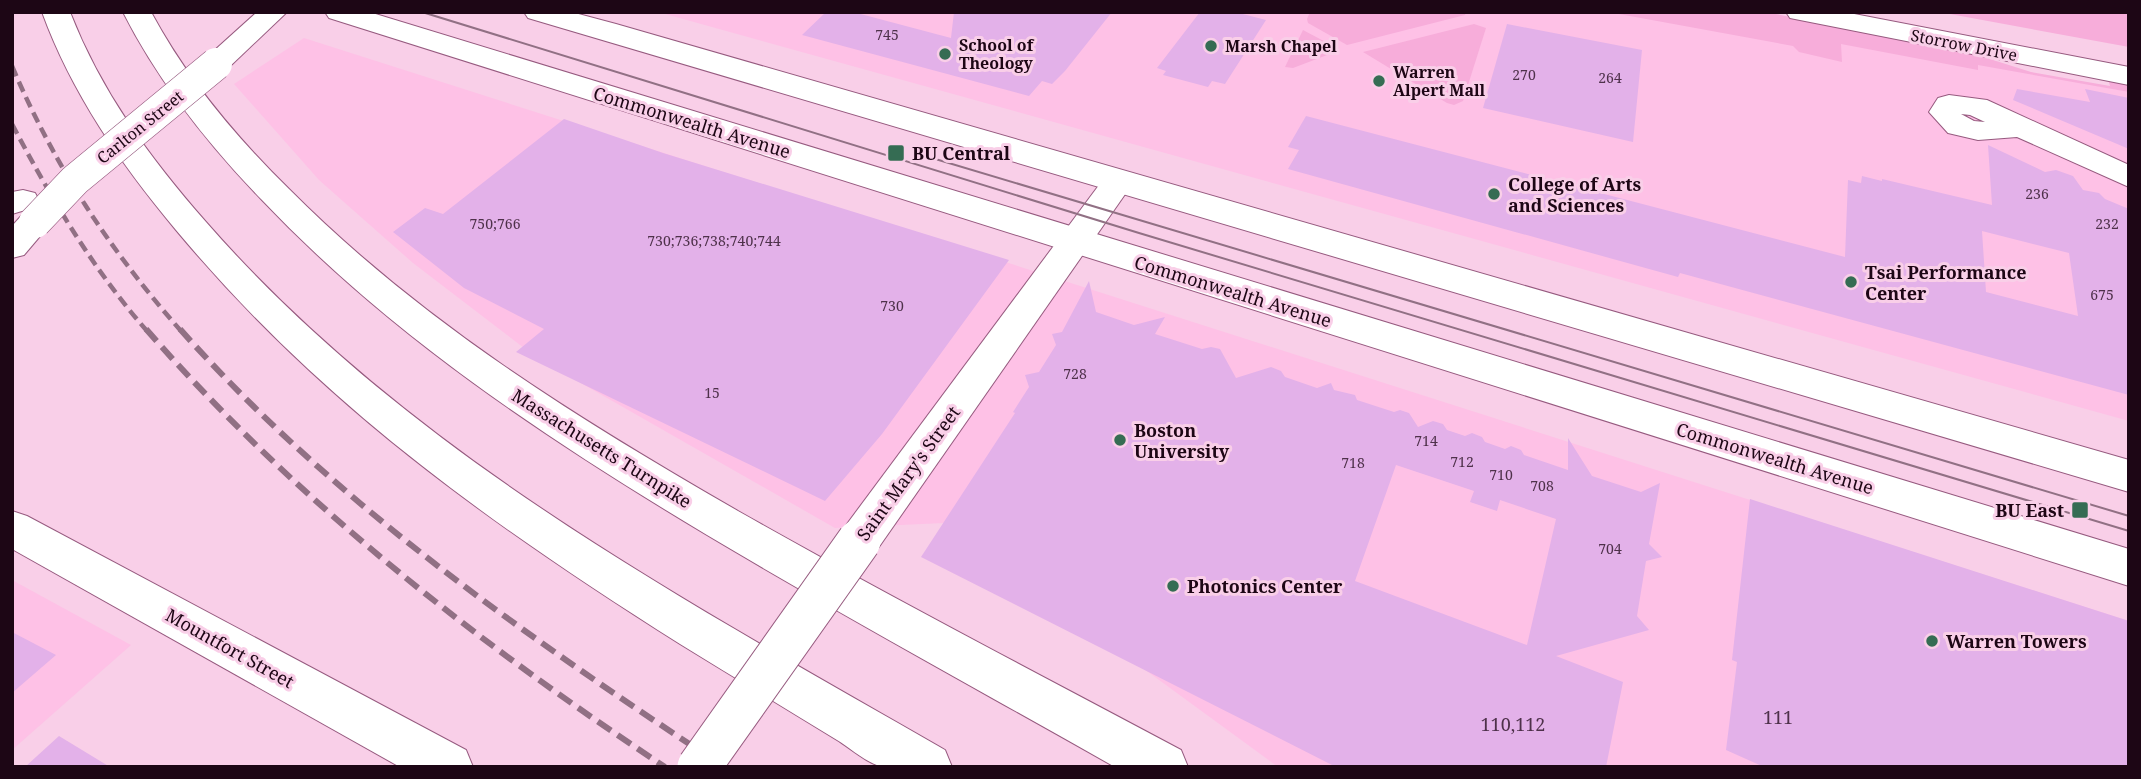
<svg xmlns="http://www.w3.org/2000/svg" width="2141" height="779" font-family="'Noto Serif',serif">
<rect width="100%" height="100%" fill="#f9cfe8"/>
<!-- built -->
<g fill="#fec1e6">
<polygon points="658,12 1716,12 2129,92 2129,421"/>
<polygon points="304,38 2129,621 2129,767 1278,767 944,523 835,528 537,358 413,263 319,180 234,84"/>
<polygon points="12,580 131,645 12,750"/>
</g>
<!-- green -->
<g fill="#f7adda">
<polygon points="1310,12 1466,12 1465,15 1347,45 1308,23 1307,19"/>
<polygon points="1608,12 1766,12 1974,54 2031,72 2110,86 2108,79 2129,83 2129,92 1978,65 1978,70 1841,44 1842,62 1799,52 1793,46"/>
<polygon points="1939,12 2129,12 2129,47"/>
<polygon points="1474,24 1486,28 1463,101 1454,105 1447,103 1363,52"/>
<polygon points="1303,30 1335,47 1335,52 1293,68 1285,67"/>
</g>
<!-- building -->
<g fill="#e3b1e9" fill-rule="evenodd">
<polygon points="826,12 853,12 951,38 954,12 1112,12 1065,71 1052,84 1042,81 1029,96 802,35"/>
<polygon points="1200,12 1235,12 1266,20 1225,84 1212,81 1208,87 1163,75 1166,71 1157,68"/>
<polygon points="1507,24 1642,50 1633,142 1483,108"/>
<polygon points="2017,89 2090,102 2085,89 2129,98 2129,149 2013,100"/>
<path d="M1306,116l539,141 3,-77 13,3 1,-7 20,5v-2l110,26 -4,-60 57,27 11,-2 17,6 10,14 16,3 6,6 24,10v186l-449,-122 -2,4 -390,-108 11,-19 -11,-3zM1982,231l87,22 9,63 -92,-24z"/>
<polygon points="564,119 663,153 1009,260 882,434 825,501 516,352 544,329 464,288 393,232 425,208 443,214"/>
<path d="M1089,281l7,31 38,13 31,-8 -10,17 47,15 9,-2 9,2 16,29 35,-11 10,4 4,6 32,11 14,-5 3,7 21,5 2,5 37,12 6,-2 9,3 9,14 15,-6 10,3 4,6 18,6 7,-3 10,4 3,5 20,7 6,-3 10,4 3,5 44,15v-32l24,38 49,16 19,-9 -11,61 13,13 -16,4 -9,55 12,14 -93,26 67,26 -17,85h-270l-415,-210 94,-144 -2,-1 16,-25 -4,-12 14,-3 17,-27 -4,-11 10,-2zM1396,465l78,26 -4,11 27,9 3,-11 56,19 -29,126 -172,-64z"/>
<polygon points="1750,499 2129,621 2129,767 1764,767 1726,750 1737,662 1732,660"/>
<polygon points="12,632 56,655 12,693"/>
<polygon points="59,736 110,767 25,767"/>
</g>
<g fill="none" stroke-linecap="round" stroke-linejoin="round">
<defs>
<g id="minor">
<path d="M1949,95l38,5 142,65v22l-112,-50 -39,3 -30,-7 -19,-21 9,-14zM1961,114l9,1 15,7 -11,-1z"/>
<polygon points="1119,170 1130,173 1135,180 874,554 859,559 844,554 838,541 844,528 1108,173"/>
</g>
<g id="major">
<polygon points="325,12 369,12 2129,549 2129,586 329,18"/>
<polygon points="524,12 571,12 616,24 2129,460 2129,492 528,18"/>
</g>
<g id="highway">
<path d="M42,12h28c31,80 80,146 136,210 202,231 476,377 739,528l7,17c-22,0 -46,3 -68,0 -15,-2 -34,-19 -47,-27 -52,-32 -105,-64 -157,-96 -190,-120 -359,-240 -504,-414 -55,-66 -104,-136 -134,-218z"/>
<path d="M123,12h28c36,67 84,124 138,177 131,132 289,230 449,322 146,83 295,160 443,239l7,17h-73c-136,-77 -274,-152 -408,-232 -160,-96 -316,-199 -445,-335 -54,-56 -103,-117 -139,-188z"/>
<polygon points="257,12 287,12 226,70 216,73 206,70 202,64 206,58"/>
<polygon points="1786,12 1844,12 2129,67 2129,85 1800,20 1790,18"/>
<polygon points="23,190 35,193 39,200 35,207 12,214 12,192"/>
<polygon points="35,211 47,214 52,222 24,255 12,258 12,226 23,214"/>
<polygon points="12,511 27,516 466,750 473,767 400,767 12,549"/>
</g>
</defs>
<!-- minor casing -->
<use href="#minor" stroke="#965a7f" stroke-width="2"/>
<!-- major casing -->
<use href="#major" stroke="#965a7f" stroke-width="2"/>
<!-- highway casing -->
<use href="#highway" stroke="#965a7f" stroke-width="2"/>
<!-- minor -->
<use href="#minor" fill="#fff" fill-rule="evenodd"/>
<!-- major -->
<use href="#major" fill="#fff" fill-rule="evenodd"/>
<!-- highway -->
<use href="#highway" fill="#fff" fill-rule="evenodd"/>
<!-- tram -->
<g stroke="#917084" stroke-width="2">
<polyline points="422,12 1139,233 2129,531"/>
<polyline points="932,158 2129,516"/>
</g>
<!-- rail-far1 -->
<g stroke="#917084" stroke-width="4.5" stroke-dasharray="11 6" stroke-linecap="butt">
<path d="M12,66c43,101 97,183 169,265"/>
<path d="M12,124c39,74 80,144 135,207"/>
</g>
<!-- rail -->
<g stroke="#917084" stroke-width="6" stroke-dasharray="16 8" stroke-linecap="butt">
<path d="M146,329c150,172 329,312 519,438"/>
<path d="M180,329c156,176 349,309 544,438"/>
</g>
<defs>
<polyline id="minor-bridge" points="699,767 859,541"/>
<polyline id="highway-bridge" points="35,222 75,180 216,64"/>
</defs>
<!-- minor-bridge casing -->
<use href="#minor-bridge" stroke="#965a7f" stroke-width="45" stroke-linecap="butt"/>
<!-- highway-bridge casing -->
<use href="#highway-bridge" stroke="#965a7f" stroke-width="33" stroke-linecap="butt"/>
<!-- minor-bridge -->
<use href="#minor-bridge" stroke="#fff" stroke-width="43"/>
<!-- highway-bridge -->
<use href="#highway-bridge" stroke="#fff" stroke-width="32"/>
</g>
<!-- markers -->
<g fill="#356c53" stroke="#f9cfe8" stroke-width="2.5">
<circle cx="1211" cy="46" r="7"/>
<circle cx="945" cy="54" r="7"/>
<circle cx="1379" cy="81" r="7"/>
<rect x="887" y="144" width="18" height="18" rx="3.5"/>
<circle cx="1494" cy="194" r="7"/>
<circle cx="1851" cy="282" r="7"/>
<circle cx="1120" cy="440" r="7"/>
<rect x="2071" y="501" width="18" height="18" rx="3.5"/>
<circle cx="1173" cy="586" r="7"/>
<circle cx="1932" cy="641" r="7"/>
</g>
<g text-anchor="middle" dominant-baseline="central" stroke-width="6" stroke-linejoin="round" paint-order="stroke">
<!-- number labels -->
<g font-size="14" fill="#4e314a">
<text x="887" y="34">745</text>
<text x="1524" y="74">270</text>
<text x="1610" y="77">264</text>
<text x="2037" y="193">236</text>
<text x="495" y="223">750;766</text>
<text x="2107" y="223">232</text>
<text x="714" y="240">730;736;738;740;744</text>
<text x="2102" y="294">675</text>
<text x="892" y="305">730</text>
<text x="1075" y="373">728</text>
<text x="712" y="392">15</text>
<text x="1426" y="440">714</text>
<text x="1462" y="461">712</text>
<text x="1353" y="462">718</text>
<text x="1501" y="474">710</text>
<text x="1542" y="485">708</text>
<text x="1610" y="548">704</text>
</g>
<!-- far-poi labels -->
<g font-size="16" font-weight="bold" fill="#1d0615" stroke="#f9cfe8" text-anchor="start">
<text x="959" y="45">School of<tspan x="959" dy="18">Theology</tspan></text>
<text x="1225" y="46">Marsh Chapel</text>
<text x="1393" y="72">Warren<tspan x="1393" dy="18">Alpert Mall</tspan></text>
</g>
<!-- far-street labels -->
<g font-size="16" fill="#1d0615" stroke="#f9cfe8">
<text transform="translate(1964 45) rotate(11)">Storrow Drive</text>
<text transform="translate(140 127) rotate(-39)">Carlton Street</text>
</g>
<!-- street labels -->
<g font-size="18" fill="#1d0615" stroke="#f9cfe8">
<text transform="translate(692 122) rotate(17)">Commonwealth Avenue</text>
<text transform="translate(1233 291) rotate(17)">Commonwealth Avenue</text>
<text transform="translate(602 448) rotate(32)">Massachusetts Turnpike</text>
<text transform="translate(1775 458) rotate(17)">Commonwealth Avenue</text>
<text transform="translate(908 473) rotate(-54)">Saint Mary's Street</text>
<text transform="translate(230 648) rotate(29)">Mountfort Street</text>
</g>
<!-- poi labels -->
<g font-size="18" font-weight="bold" fill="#1d0615" stroke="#f9cfe8" text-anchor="start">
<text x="912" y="153">BU Central</text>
<text x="1508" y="184">College of Arts<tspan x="1508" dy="21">and Sciences</tspan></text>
<text x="1865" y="272">Tsai Performance<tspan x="1865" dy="21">Center</tspan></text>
<text x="1134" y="430">Boston<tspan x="1134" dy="21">University</tspan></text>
<text x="2064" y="510" text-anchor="end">BU East</text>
<text x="1187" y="586">Photonics Center</text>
<text x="1946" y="641">Warren Towers</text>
</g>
<!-- near-number labels -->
<g font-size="18" fill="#4e314a">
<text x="1778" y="717">111</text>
<text x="1513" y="724">110,112</text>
</g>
</g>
<!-- border -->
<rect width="2141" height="779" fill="none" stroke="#1d0615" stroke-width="28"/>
</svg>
